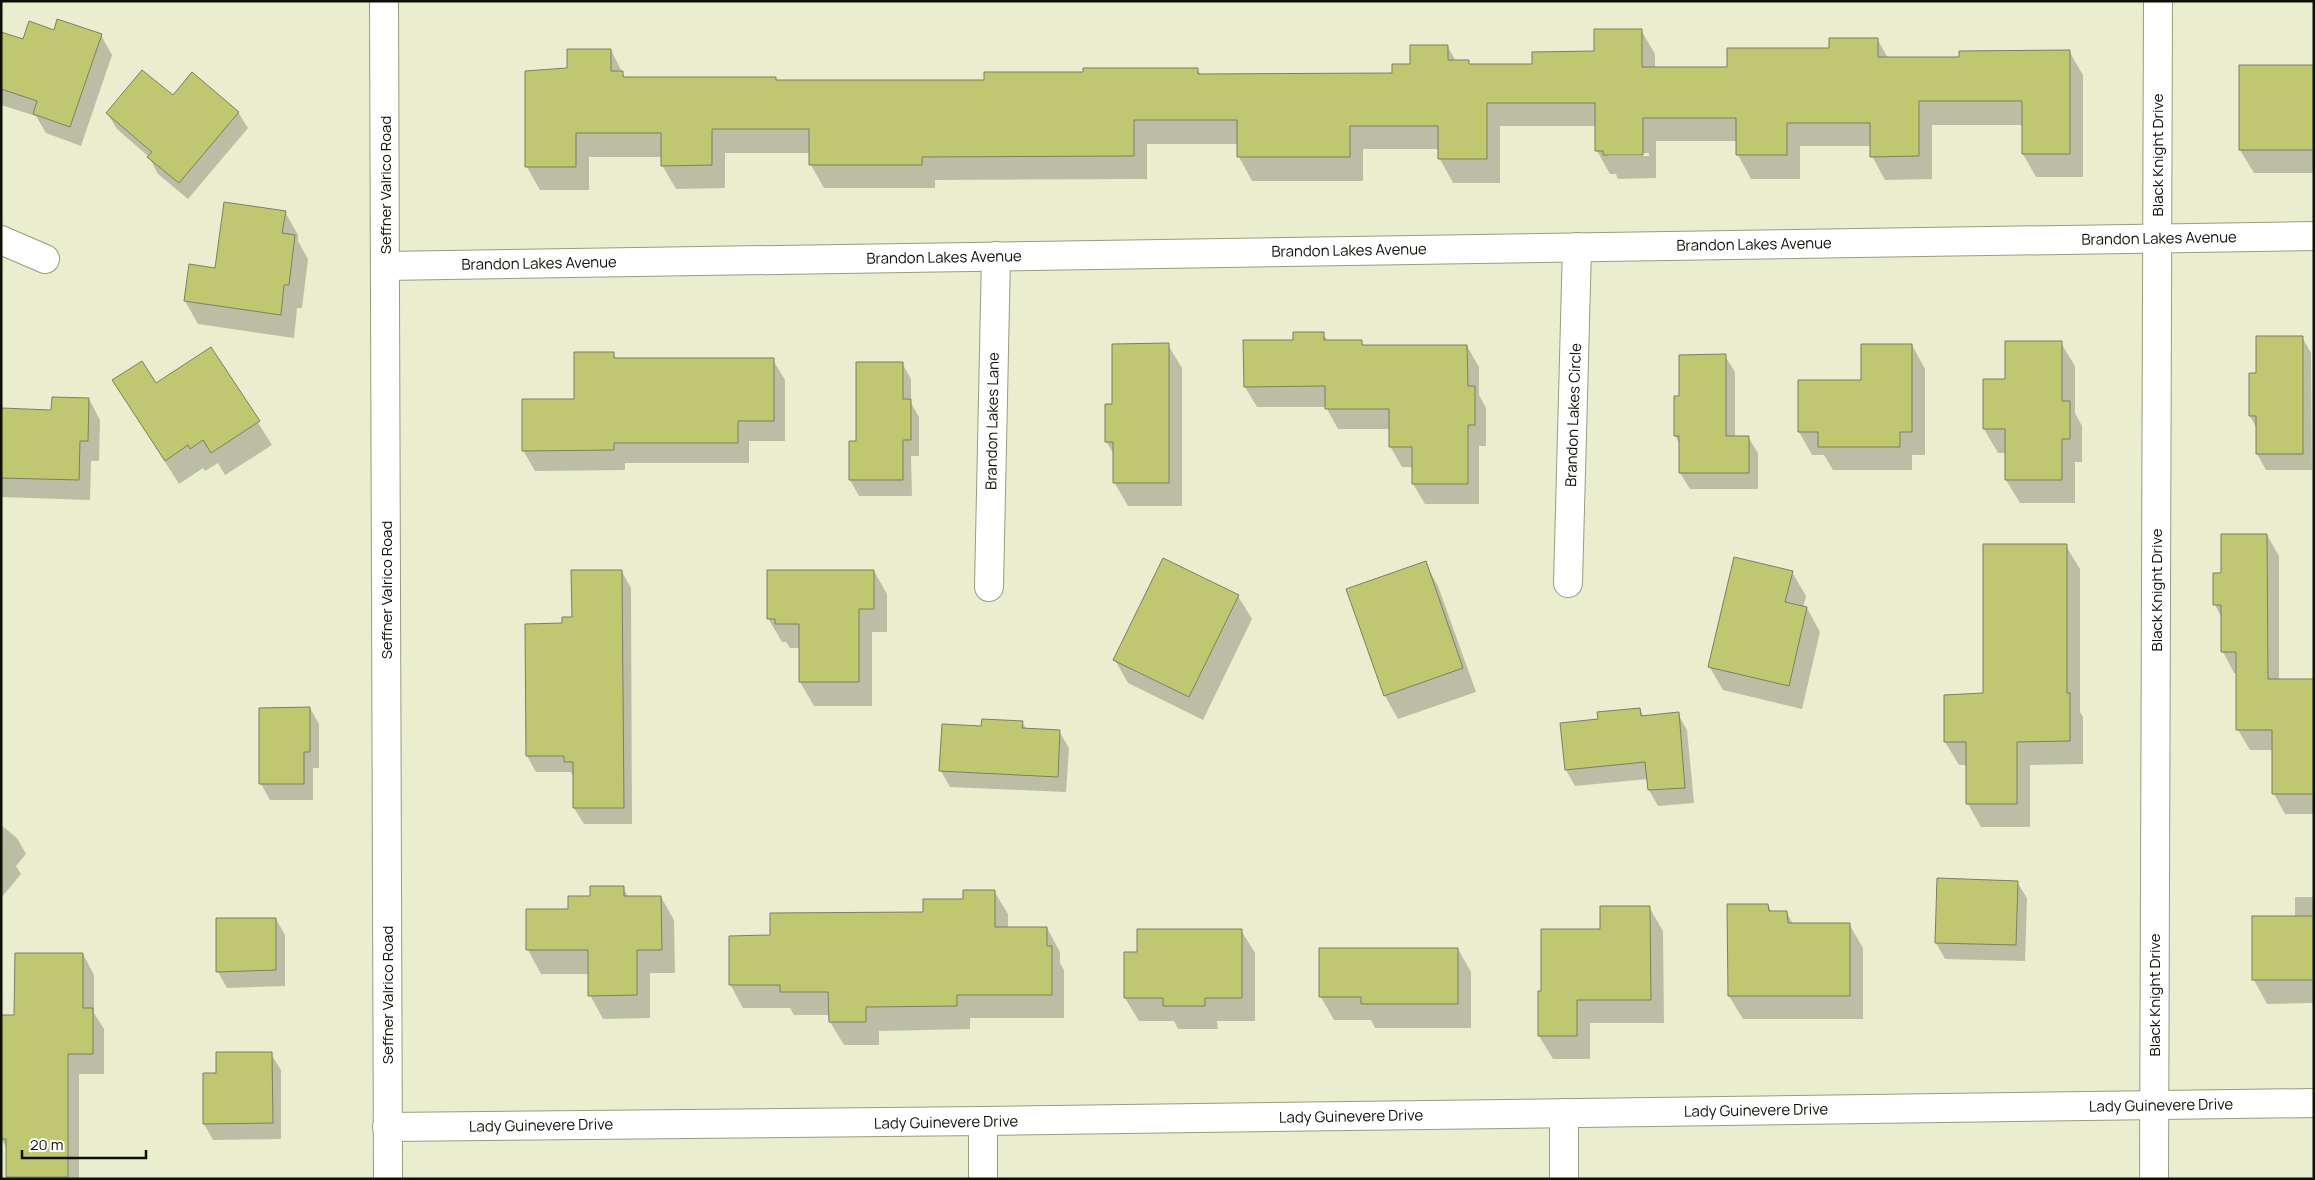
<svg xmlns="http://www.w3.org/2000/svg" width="2315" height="1180" font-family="Manrope,sans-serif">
<rect width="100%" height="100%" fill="#eaeece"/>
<!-- shadow -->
<g fill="#0003" fill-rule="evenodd">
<path d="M1641,30l14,24v14h73l149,-29 11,19h72l109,-7 14,24v102h-47l-13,-23v-29h-91v54l-47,1 -13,-24v-10h-72v33h-49l-13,-24 -1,-14h-81v37l-38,1 -2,-5h-6l-13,-23v-25h-97v57h-47l-13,-24v-10h-77v32h-111l-13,-24v-13h-92v35l-212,1v8h-111l-13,-23v-12h-86v35l-49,1 -14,-24v-8h-73v33h-49l-13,-23 41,-98 43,-19 14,28h150l2,3h208l99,-8 113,-4 4,6 192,-1 54,-28 9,15h12l2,4h63l62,-12zM1649,153v3h-41v-2z"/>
<polygon points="54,31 101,35 112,55 81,146 46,133 36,116 1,105 1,33 23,41"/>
<polygon points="2314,66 2314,173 2254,173 2240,150"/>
<polygon points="173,97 238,112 248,128 188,199 158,174 149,157 117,129 107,113"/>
<polygon points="285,212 298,235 298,241 308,259 302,308 297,308 294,338 198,324 185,301 216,269"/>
<polygon points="1323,334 1328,341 1361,341 1364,346 1467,346 1479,367 1479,395 1486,408 1486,446 1479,446 1479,504 1425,504 1413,484 1413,467 1402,467 1390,446 1390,429 1338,429 1326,407 1257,407 1245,387 1294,341"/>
<polygon points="2302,337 2311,353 2312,470 2266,470 2257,454 2257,429 2250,416 2250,375 2257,375"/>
<polygon points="2061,343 2075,366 2075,413 2082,426 2082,462 2075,462 2075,503 2020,503 2006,480 2006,453 1998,453 1984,429 1984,380 2006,380"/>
<polygon points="1168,345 1182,368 1182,506 1128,506 1114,482 1114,455 1106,441 1114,405"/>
<polygon points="1912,345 1925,369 1925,455 1912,455 1912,470 1833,470 1824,455 1812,455 1799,432"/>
<polygon points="211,348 272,445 225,475 218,463 205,471 203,468 179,484 114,381 156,385"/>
<polygon points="613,353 617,360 773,360 785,380 785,441 749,441 749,463 625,463 625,470 535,471 523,450 576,401"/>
<polygon points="1725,356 1735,372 1735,437 1748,437 1758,453 1758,489 1690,489 1680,473 1680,445 1675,435 1680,397"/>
<polygon points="902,363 911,379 911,403 919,417 919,456 911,456 912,496 859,496 850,480 857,442"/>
<polygon points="89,399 100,420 99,461 91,461 90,500 1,497 1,410 52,411"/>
<polygon points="2267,535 2279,556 2279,681 2314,680 2314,814 2285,814 2274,794 2274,750 2250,750 2238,730 2237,673 2234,673 2223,652 2222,618 2215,605 2222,574"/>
<polygon points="2066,546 2080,569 2080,712 2083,717 2083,764 2030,765 2030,827 1981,827 1968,804 1968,765 1959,765 1945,742 1984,694"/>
<polygon points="1425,563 1438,586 1476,692 1398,719 1385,696"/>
<polygon points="874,571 887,594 887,632 872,632 872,706 814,706 800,682 800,648 790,648 786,642 782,642 768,618"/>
<polygon points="622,572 631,588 632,824 584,824 574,808 574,778 571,772 536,772 527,756 564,624 573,619"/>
<polygon points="1792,572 1806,596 1803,608 1807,608 1820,632 1802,709 1723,690 1709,666"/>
<polygon points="1238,596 1252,619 1203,720 1128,683 1115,660"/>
<polygon points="310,708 319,724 319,768 313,768 313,800 270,800 261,784"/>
<polygon points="1640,710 1644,717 1678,714 1687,730 1694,803 1658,806 1649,790 1648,779 1575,786 1566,770 1599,720"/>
<polygon points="1022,722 1027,730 1059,731 1069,748 1066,792 950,787 941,771 982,727"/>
<polygon points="1,825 17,838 26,854 16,866 21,874 1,898"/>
<polygon points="2017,882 2027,898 2025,961 1945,959 1936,943"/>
<polygon points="623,887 628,897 661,897 674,920 675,973 650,973 650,1018 603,1019 590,995 590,974 541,974 528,950 528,910 569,910 591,897"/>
<polygon points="994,891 1008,914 1008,928 1047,928 1060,952 1060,963 1064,970 1064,1018 970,1018 970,1029 879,1031 879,1045 844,1045 830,1022 830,1015 794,1015 790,1008 743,1008 730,984 771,937 925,914"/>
<polygon points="2295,897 2314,897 2314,1003 2267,1004 2254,980 2254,917 2295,917"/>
<polygon points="1768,905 1772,913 1787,913 1793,924 1849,924 1863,948 1863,1019 1743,1019 1729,996"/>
<polygon points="1649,907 1663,931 1664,1023 1590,1023 1590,1059 1553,1059 1539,1036 1543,992 1601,930"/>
<polygon points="218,919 276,919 285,935 285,986 227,988 218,972"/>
<polygon points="1241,930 1255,953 1255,1021 1217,1021 1218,1029 1178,1029 1174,1021 1139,1021 1125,998 1138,953"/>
<polygon points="1458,949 1471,972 1471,1028 1375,1028 1371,1020 1334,1020 1321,997"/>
<polygon points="83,954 94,975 94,1013 104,1029 104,1074 79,1074 79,1179 7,1179 7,1148 1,1139 15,1017"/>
<polygon points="271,1054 281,1070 281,1139 213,1140 204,1124 217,1074"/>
</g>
<!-- building -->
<g fill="#c0c771" stroke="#7c7f61">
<polygon points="57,19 102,34 70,127 33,114 37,101 1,89 1,32 23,39 29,21 54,30"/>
<polygon points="1594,29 1642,29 1642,67 1727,67 1727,48 1829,48 1829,38 1878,38 1878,57 1959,57 1959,51 2070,50 2070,154 2022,154 2022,101 1919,101 1919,156 1870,157 1870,123 1787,123 1787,155 1736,155 1736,118 1643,118 1643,155 1603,155 1603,151 1595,151 1595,103 1487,103 1487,159 1438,159 1438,126 1350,126 1350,157 1237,157 1237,120 1134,120 1134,156 922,157 922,165 809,165 809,129 712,129 712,165 661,166 661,133 576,133 576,167 525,167 525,71 567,68 567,49 611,49 611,71 623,71 623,77 776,77 776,80 984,80 984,72 1083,72 1083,68 1198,68 1198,74 1392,73 1392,64 1410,64 1410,45 1448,45 1448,60 1469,60 1469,64 1532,64 1532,52 1594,51"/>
<rect x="2239" y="65" width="75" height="85"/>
<polygon points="142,70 173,95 192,72 239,112 179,183 147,157 152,152 106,113"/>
<polygon points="224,202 286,211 282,233 295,235 289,285 284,285 281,315 184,301 189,264 215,268"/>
<polygon points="1293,332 1324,332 1324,340 1362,340 1362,345 1467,345 1468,386 1475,386 1475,425 1468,425 1468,484 1412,484 1412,447 1389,447 1389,409 1325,409 1325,386 1244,387 1243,340 1293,340"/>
<polygon points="2256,336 2303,336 2303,454 2256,454 2256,416 2249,416 2249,373 2256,373"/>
<polygon points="2005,341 2062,341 2062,401 2070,401 2070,439 2062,439 2062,480 2005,480 2005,429 1983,429 1983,379 2005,379"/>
<polygon points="1169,343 1169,483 1113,483 1113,442 1105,442 1105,404 1112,404 1112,344"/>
<polygon points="1861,344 1912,344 1912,432 1900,432 1900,447 1818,447 1818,432 1798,432 1798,380 1861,380"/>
<polygon points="211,347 260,421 211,453 203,440 190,449 188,445 165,461 112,380 142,361 156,383"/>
<polygon points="574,352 614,352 614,358 774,358 774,421 738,421 738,443 614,443 614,450 522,451 522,399 574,399"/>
<polygon points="1726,354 1726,436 1749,436 1749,473 1679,473 1679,436 1674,436 1674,396 1679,396 1679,355"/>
<polygon points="856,362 903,362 903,399 911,399 911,440 903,440 903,480 849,480 849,441 856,441"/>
<polygon points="52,397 89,398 88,441 80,441 79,480 1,478 1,408 51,410"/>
<polygon points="2221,534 2267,534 2268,679 2314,679 2314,794 2272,794 2272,730 2236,730 2236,652 2221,652 2221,605 2213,605 2213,573 2221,573"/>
<polygon points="1983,544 2067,544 2067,693 2070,693 2070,741 2017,742 2017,804 1966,804 1966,742 1944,742 1944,695 1983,693"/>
<polygon points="1734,557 1793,571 1785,602 1807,607 1789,686 1708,667"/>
<polygon points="1163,558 1239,595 1189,697 1113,660"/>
<polygon points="1426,561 1463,668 1384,696 1346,589"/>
<polygon points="571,570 622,570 624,808 573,808 573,762 564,762 564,756 526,756 525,624 562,623 562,617 572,617"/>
<polygon points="767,570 874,570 874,609 859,609 859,682 799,682 799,624 775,624 775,619 767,619"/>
<polygon points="310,707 310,752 304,752 304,784 259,784 259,708"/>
<polygon points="1640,708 1641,716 1679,712 1685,788 1648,790 1645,762 1565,770 1560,723 1598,719 1597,712"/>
<polygon points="982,719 1023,721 1022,728 1060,730 1058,777 939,771 942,724 981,726"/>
<polygon points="1937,878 2018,881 2016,945 1935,943"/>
<polygon points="590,886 624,886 624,896 661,896 662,950 637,950 637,995 588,996 588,950 526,950 526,909 568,909 568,896 590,896"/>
<polygon points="963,890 995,890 995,927 1047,927 1047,946 1052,946 1052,995 957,995 957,1006 866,1007 866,1022 829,1022 828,992 780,992 780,985 729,985 729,936 770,935 770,913 923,912 923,899 963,899"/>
<polygon points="1727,904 1768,904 1769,911 1787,911 1788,923 1850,923 1850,996 1728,996"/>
<polygon points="1600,906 1650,906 1651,1000 1577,1000 1577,1036 1538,1036 1538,991 1541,991 1541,929 1600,929"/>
<rect x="2252" y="916" width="62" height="64"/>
<polygon points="216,918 276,918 276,970 216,972"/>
<polygon points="1137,929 1242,929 1242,998 1205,998 1205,1006 1163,1006 1163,998 1124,998 1124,952 1137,952"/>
<polygon points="1319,948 1458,948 1458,1004 1361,1004 1361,997 1319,997"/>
<polygon points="15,953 83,953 83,1008 93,1008 93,1054 68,1054 68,1177 6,1177 6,1139 1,1139 1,1015 14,1015"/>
<polygon points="216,1052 272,1052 273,1123 203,1124 203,1073 216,1073"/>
</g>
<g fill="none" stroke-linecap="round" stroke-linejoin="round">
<defs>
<g id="minor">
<polyline points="384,1 388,1179"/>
<polyline points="1,240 45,259"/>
<polyline points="385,266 2314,236"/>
<polyline points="1568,583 1577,247"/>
<polyline points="989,587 996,256"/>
<polyline points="387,1127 983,1121 2314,1103"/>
<polyline points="983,1179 983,1121"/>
<polyline points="1564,1179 1564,1113"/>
<polyline points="2154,1179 2158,1"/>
</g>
</defs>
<!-- minor casing -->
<use href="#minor" stroke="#999c7e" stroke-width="30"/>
<!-- minor -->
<use href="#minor" stroke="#fff" stroke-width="28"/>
</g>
<g text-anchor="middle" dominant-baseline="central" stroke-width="4" stroke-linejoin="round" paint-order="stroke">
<!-- street labels -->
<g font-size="15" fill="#0e0f05" stroke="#fff">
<text transform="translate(2157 155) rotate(-90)">Black Knight Drive</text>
<text transform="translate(385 185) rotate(-90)">Seffner Valrico Road</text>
<text transform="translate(2159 238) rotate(-1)">Brandon Lakes Avenue</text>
<text transform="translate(1754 244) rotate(-1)">Brandon Lakes Avenue</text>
<text transform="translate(1349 250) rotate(-1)">Brandon Lakes Avenue</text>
<text transform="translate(944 257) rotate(-1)">Brandon Lakes Avenue</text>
<text transform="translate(539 263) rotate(-1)">Brandon Lakes Avenue</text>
<text transform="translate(1573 415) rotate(-88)">Brandon Lakes Circle</text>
<text transform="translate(992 421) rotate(-89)">Brandon Lakes Lane</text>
<text transform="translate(386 590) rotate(-90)">Seffner Valrico Road</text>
<text transform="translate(2156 590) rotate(-90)">Black Knight Drive</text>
<text transform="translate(387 995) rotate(-90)">Seffner Valrico Road</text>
<text transform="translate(2154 995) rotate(-90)">Black Knight Drive</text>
<text transform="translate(2161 1105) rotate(-1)">Lady Guinevere Drive</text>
<text transform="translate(1756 1110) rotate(-1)">Lady Guinevere Drive</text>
<text transform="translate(1351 1116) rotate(-1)">Lady Guinevere Drive</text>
<text transform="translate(946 1122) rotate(-1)">Lady Guinevere Drive</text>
<text transform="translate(541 1125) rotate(-1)">Lady Guinevere Drive</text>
</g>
</g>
<!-- border -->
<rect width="2315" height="1180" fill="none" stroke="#0e0f05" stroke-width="5"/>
<!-- scale -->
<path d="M22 1150v8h124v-8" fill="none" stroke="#0e0f05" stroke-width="2.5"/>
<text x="30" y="1150" font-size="15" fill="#0e0f05" stroke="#ffffff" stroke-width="4" paint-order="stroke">20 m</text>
</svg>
